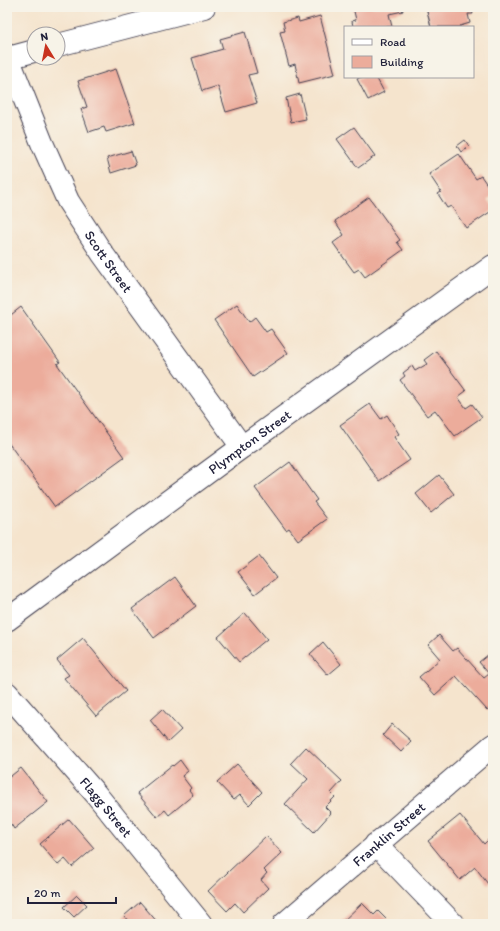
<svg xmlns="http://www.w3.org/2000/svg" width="500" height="931" font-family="Itim,sans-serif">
<rect width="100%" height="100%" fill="#f7f3e8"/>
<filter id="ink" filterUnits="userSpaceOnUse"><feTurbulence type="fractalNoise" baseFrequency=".025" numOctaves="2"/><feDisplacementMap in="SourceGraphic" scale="8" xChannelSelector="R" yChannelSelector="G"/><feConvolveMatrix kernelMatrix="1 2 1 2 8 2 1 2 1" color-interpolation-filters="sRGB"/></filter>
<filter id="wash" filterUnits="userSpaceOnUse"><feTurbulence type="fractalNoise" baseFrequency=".012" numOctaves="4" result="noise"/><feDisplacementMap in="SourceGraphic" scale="16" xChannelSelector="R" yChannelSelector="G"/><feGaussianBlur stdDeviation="0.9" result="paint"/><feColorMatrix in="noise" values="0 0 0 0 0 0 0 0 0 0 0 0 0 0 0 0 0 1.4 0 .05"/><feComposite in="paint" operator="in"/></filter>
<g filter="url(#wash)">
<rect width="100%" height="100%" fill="#f5e4cd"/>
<g id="blocks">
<!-- building -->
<g fill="#ecac9b">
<polygon points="353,7 402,7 403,11 389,14 392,27 353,27 352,21 356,20"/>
<polygon points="426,7 471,7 473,14 468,14 470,23 460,26 460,27 431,27"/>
<polygon points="320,16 335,74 299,83 295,64 289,66 280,32 285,31 283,22 298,18 299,22"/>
<polygon points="245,32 257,73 248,75 257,103 226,112 218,86 202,91 192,58 223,49 220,39"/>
<polygon points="116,69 135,123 106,132 104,127 89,132 81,109 87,107 78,81"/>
<polygon points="361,77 376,77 384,92 368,100 357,79"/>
<polygon points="300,94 306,119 291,122 286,98"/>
<polygon points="354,127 375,156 358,168 337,139"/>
<polygon points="465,140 469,146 461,152 457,146"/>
<polygon points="131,151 136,165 111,173 107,158"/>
<polygon points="459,154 476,179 481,176 493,193 493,196 488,199 493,206 493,210 466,228 451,206 447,208 438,194 441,192 429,174"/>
<polygon points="369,197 400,240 397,242 403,250 365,277 359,269 354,272 333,243 344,235 335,221"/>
<polygon points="237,304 249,322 255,317 266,332 271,329 288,353 253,377 214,320"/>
<polygon points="21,307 60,362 57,364 124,457 55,507 7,441 7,318"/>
<polygon points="436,351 466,391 458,397 466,408 472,404 482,417 455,436 435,410 427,416 400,380 405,376 403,373 412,366 415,371 427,364 424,360"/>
<polygon points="370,404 381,419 387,415 399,434 394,437 410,460 379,481 340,425"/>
<polygon points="290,462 317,500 314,502 327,519 298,540 289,528 286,530 255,488"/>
<polygon points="439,475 454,494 431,513 416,494"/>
<polygon points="259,556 276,578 255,594 238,572"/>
<polygon points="175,577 196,606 154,638 132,609"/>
<polygon points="245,613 267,639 239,662 218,637"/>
<polygon points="439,635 453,651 457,648 484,678 489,674 479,662 493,651 493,705 487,710 456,676 435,695 419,677 440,659 428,645"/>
<polygon points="83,638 126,691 96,716 64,678 69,675 57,660"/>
<polygon points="323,642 341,664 328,675 310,654"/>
<polygon points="162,709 181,730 168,742 150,720"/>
<polygon points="392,724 411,741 401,752 383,735"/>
<polygon points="306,747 342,781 331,793 335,797 325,807 331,813 314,832 285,804 308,779 291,763"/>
<polygon points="180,760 188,771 182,776 191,788 189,790 193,795 169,815 165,810 157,817 137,793 172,765 173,766"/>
<polygon points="237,764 262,792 249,805 240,795 234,800 217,782"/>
<polygon points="21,768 48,802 14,829 11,824 7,827 7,779"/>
<polygon points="460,815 484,844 491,837 493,839 493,880 488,884 475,867 460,880 428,841"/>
<polygon points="69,819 94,848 72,867 65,859 58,865 40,844"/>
<polygon points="266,836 282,853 264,870 267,873 261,880 268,888 243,912 235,903 227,911 208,891"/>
<polygon points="77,895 87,905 74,917 64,907"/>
<polygon points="140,902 159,924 129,924 130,923 124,916"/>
<polygon points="362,903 374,915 378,911 391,924 340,924"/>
</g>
</g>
</g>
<g filter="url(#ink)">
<use href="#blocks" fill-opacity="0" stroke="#423f51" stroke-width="1"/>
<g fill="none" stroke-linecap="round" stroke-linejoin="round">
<defs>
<g id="street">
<polyline points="58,45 204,7"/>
<path id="s1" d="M7,55l35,88 26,58 34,52 140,194"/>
<polyline points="8,58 34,51"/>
<path id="s2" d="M7,620l235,-173 251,-181"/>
<path id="s3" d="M7,693l88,100 106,131"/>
<polyline points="376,844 453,924"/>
<path id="s4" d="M284,924l209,-179"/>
</g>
</defs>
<!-- street casing -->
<use href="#street" stroke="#423f51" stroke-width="24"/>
<!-- street -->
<use href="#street" stroke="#fff" stroke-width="22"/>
</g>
</g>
<g text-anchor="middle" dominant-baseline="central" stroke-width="3" stroke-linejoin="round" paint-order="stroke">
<!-- street labels -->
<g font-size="14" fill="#22223b" stroke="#f7f3e8">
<text stroke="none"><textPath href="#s1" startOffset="231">Scott Street</textPath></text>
<text stroke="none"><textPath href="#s2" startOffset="301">Plympton Street</textPath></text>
<text stroke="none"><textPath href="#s3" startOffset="151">Flagg Street</textPath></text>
<text stroke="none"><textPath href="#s4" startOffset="138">Franklin Street</textPath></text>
</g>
</g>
<!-- margin -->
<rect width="500" height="931" fill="none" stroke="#f7f3e8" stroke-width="24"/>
<!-- legend -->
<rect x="344" y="26" width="130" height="52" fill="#f7f3e8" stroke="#a29fa3"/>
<rect x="352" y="39" width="20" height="6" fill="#ffffff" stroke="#a29fa3"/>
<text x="380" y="46" font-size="12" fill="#22223b">Road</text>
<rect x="352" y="56" width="20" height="12" fill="#ecac9b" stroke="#a29fa3"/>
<text x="380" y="66" font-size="12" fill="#22223b">Building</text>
<!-- north arrow -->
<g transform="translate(46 46) rotate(350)"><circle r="19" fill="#f7f3e8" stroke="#a29fa3"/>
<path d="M0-3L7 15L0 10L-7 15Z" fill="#c8321e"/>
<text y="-6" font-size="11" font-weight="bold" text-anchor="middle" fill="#22223b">N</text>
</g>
<!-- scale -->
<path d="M28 897v6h88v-6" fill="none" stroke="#22223b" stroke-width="2"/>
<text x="34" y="897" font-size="12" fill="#22223b" stroke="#f7f3e8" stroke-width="3" paint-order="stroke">20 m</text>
</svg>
